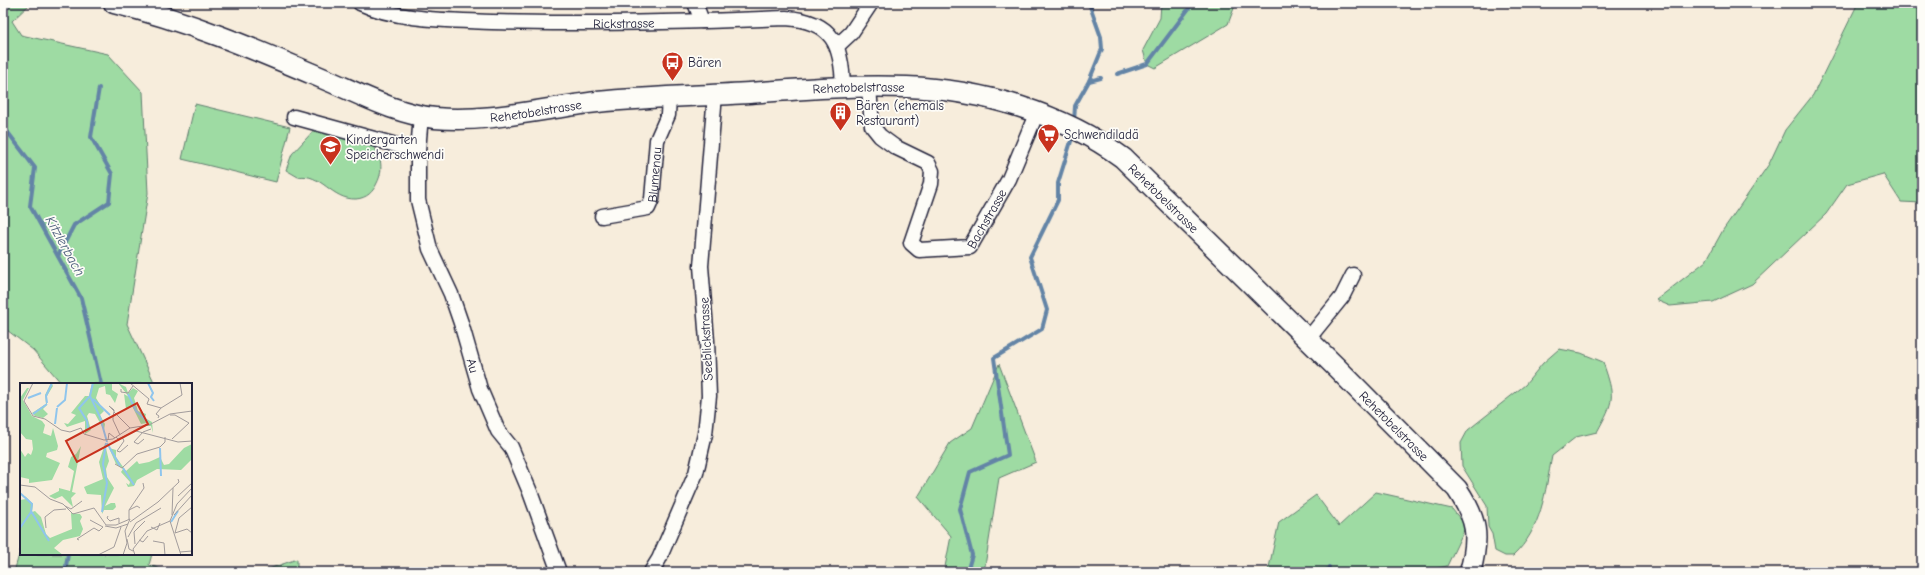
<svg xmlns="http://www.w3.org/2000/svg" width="1925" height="575" font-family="'Comic Neue',sans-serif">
<rect width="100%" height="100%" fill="#f7eddc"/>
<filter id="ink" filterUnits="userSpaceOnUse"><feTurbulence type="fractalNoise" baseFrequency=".025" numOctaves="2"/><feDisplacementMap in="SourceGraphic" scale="8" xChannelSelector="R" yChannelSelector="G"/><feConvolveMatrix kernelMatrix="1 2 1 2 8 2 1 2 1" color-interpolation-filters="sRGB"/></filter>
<g filter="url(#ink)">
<!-- green -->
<g fill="#9edba3" stroke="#607e6f">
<polygon points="3,3 31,3 12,21 21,35 108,54 143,92 148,193 127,324 155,384 62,384 33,350 3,327"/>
<polygon points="1161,3 1236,3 1228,24 1155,68 1147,64 1143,50 1160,18"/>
<polygon points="1858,3 1922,3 1922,203 1901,202 1883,174 1847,184 1826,214 1752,284 1713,302 1670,306 1656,300 1706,261 1723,230 1769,164 1785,130 1813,95"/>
<polygon points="195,104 290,127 276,182 182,159"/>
<path d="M317,127c12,4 42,10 51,15 14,9 16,28 9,41 -4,9 -10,15 -21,16 -25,1 -35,-27 -58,-22l-12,-7 6,-16z"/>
<path d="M1559,349l22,4 22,9c12,36 12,37 -6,70l-21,5 -24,19c-7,36 -10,73 -39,100h-8l-10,-5 -3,-17 -4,-7 -1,-21 -25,-40 -1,-23 7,-13 57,-45 18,-22z"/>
<polygon points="999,364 1036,462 999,478 984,572 944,572 951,536 918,497 950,443 972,428"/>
<polygon points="1376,492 1452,509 1466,526 1447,566 1422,572 1268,572 1279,522 1316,495 1339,526"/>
<polygon points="21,548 21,554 152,554 149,565 171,572 14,572"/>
<polygon points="297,559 297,572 260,572"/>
</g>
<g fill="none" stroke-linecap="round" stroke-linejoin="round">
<!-- stream -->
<g stroke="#6384a6" stroke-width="4">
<polyline points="1117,74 1147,64 1193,3"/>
<polyline points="1089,81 1102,49 1101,37 1089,3"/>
<polyline points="1074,122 1075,106 1089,81 1101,78"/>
<polyline points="3,126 35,168 30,206 81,298 101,384"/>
<polyline points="58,256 74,225 109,202 112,174 91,137 99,88"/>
<polyline points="65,572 68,554"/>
<polyline points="967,572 972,555 960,509 970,472 1008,455 994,358 1042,329 1047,310 1030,257 1058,200 1058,183 1073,135"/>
<polyline points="1327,572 1329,567"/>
</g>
<defs>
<g id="street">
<path id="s1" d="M360,3c38,18 90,17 132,19 98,3 196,0 294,-4 47,3 56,27 57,69"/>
<polyline points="695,3 702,21"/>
<polyline points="837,46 851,33 871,3"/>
<path id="s2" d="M869,87l3,39 8,10 15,11 33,16 4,8 -1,13 -20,59 8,7 51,-3 39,-68 28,-67"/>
<path id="s3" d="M421,115l-3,36v49l12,49 21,45 10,29 19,66 18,42 13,16 19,45 29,80"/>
<polyline points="294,117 418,151"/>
<path id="s4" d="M602,216l46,-8 4,-9 5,-59 11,-25 1,-18"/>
<polyline points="1308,339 1342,297 1353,275"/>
<polyline points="651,572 659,559 696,473 705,434 709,396 707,341 701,266 715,94"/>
</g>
<g id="secondary">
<path id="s5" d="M114,3c72,17 140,46 208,75 36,15 74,36 113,40 54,5 109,-10 162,-16 51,-5 101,-6 152,-9 52,-4 105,-8 158,-6 75,3 155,26 216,71l214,210 120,121c20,30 23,47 13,83"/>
</g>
</defs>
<!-- street casing -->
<use href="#street" stroke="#22223b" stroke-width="17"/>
<!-- secondary casing -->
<use href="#secondary" stroke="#22223b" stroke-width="23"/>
<!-- street -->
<use href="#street" stroke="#fdfcf7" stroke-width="14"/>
<!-- secondary -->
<use href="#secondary" stroke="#fdfcf7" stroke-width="20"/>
</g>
</g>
<!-- icons -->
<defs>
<symbol id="bus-pin" viewBox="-11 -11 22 30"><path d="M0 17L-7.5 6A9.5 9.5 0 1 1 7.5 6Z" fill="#c8321e" stroke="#fdfcf7"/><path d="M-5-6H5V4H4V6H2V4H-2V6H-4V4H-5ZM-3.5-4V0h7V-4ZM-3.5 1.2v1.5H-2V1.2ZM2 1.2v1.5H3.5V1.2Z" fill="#fff"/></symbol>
<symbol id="building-pin" viewBox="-11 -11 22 30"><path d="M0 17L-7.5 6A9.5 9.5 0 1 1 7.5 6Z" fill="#c8321e" stroke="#fdfcf7"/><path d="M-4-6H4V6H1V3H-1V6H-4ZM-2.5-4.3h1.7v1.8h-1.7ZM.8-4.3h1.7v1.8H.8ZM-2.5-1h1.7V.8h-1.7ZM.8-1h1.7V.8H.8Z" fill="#fff"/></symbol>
<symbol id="supermarket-pin" viewBox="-11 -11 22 30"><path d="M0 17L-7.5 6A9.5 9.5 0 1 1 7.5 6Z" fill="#c8321e" stroke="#fdfcf7"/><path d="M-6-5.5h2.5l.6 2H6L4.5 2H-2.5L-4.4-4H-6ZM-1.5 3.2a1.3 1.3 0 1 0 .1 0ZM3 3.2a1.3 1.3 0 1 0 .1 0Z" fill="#fff"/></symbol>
<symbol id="school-pin" viewBox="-11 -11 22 30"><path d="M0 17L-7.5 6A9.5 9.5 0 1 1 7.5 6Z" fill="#c8321e" stroke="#fdfcf7"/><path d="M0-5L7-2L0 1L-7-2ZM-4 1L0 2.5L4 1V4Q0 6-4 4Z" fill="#fff"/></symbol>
</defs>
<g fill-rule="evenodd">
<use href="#bus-pin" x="660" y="50" width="25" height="34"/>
<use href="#building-pin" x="828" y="100" width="25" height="34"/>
<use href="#supermarket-pin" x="1036" y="122" width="25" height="34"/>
<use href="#school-pin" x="318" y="134" width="25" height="34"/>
</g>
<g text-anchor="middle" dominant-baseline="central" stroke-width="3.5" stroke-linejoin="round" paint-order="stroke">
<!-- street labels -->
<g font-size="13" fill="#22223b" stroke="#fdfcf7">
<text stroke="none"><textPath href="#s1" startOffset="266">Rickstrasse</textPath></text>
<text stroke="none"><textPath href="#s5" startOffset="767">Rehetobelstrasse</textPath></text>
<text stroke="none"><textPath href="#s5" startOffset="443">Rehetobelstrasse</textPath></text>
<text stroke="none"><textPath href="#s4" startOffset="81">Blumenau</textPath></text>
<text stroke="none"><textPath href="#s5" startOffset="1103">Rehetobelstrasse</textPath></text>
<text stroke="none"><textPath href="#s2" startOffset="286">Bachstrasse</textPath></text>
<text transform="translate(706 339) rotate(-93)">Seeblickstrasse</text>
<text stroke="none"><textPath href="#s3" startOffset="260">Au</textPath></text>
<text stroke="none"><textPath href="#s5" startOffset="1427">Rehetobelstrasse</textPath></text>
</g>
<!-- poi labels -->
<g font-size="13" fill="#22223b" stroke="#fdfcf7" text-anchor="start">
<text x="688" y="62">Bären</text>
<text x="856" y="105">Bären (ehemals<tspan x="856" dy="15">Restaurant)</tspan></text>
<text x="1064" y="134">Schwendiladä</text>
<text x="346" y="139">Kindergarten<tspan x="346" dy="15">Speicherschwendi</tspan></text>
</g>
<!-- water labels -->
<g font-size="14" font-style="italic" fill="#485b79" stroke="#fdfcf7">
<text transform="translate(65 246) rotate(61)">Kitzlerbach</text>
</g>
</g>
<!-- overview -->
<g transform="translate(20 383)">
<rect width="172" height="172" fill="#f7eddc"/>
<path d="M31,0l2,3 -6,10v9l-4,4 5,5 -5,4 -8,-2 -3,-3 14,-9 -1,-9zM72,0h20v7l6,4 -3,9 -5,-8 -4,-1 -1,-8 -6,2 -3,10 8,13 -4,4 5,9 -1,6 -9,-16 -6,-1 -2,3 4,14 -6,4v-13l-18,6 -3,-4 4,1 8,-9 -5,-2 14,-17h4zM98,0l8,4 2,6 5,-5 5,3 -4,7 4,13 8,3 -1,4 7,4 1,11 -2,-7h-4v-3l-6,1 -9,-18 -6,3 -2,-15 5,3zM7,5h2l-6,12 9,16 10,5 3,4 -2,8 8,3 2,-8 5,18 -1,4 -10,3 -1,4 14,6 -8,17 -23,3v-4l-9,-2v-28l5,8 3,-4 3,2 2,-6 -1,-9 -6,-1 -6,-7v-34zM85,61l4,17 -3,8 1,8 7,11 -9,18 6,-3h4l1,4 -3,3h-9l-2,4 -1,-19 -14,-1 -3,-7 19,-8 -4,-17zM172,61v15l-11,11 -24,-1 -20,11 -3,6 -6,1 -2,-4 3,2 1,-3 -9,-10 2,-3 -7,-5 -7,-16 7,2v7l10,14 11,-10 2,3 10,-2 11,-5 4,8 5,-1 15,-16zM61,63l-9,46 4,1 -5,5 2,9 -11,-11 -7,3 -6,-3 10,-5v-3l11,3 4,-20 -6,-4 3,-10 5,-3zM5,113l8,8 -1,8 3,-1 6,6 5,17 4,4 22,-9 -1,-16 9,1 2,3 -2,4 3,8 -3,7 -17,4 -9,8 9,7h-43v-55l6,-1z" fill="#9edba3"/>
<path fill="none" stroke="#8fc5ed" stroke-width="2" d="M73,0l-3,13 10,21 7,25M128,0l5,10 -2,4 3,4M108,11l8,17 12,11M8,15l13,-5M73,16l17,16M27,20l-1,-7 6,-13M37,24l8,-7 2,-17M13,31l14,-10M35,41l2,-16M68,46l-1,-8 -8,-13 11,-12M87,60l13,23M140,65l1,28M103,85l11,17M0,110l12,11 -1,7 18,30M82,129l5,-29 -4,-19 3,-21M151,139l7,-11M0,145l11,-16"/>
<path fill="none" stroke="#a29c9c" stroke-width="1" d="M13,0l-9,18 9,15 12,3 16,11 9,2 11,-4 3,6 20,6 9,-1 17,-11 19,-3 21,-11 22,-3M110,0l19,16 -2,5 14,4M101,6v3l7,1 5,-7M94,28l-5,-5 4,3 1,1v2l-1,4v4l7,15M94,29l16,16M150,32h5l14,8 -17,16M138,35l1,-2 -3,-2 5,-6 21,-13 -2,-12M96,54l2,2 18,-8 42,11 14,-1M102,54l2,4 -7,10 3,1 8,-7M124,56l-6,5 -4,-2 9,-10 8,-3M88,57l1,-7 6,5M95,81l7,4 15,-14 23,-7 5,-5v-5M0,102l15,2 15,12 13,5 10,10 21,-6 12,17h10l14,-6 -5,12 2,12 -4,12M158,113l14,-13M45,123l6,3 11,-8M109,127l15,-22 -1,-5M152,132l1,-27M154,132l18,-20M88,133l-1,2 3,3 9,-3v5M109,136v-9l8,-4 3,2M70,137l13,7M150,138l7,-17 15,-16M150,138l11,34M110,139l28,-20 21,-20 -1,-3M85,143l11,2 12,-4M131,144l6,3 3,-7M26,145l-1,-11 9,-7 12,-1M155,150l4,-15 13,-11M155,150l12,-4 5,4M108,154l8,-14 25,-15M107,156l2,10 4,2M59,157l-2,-1 17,-11 5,3 4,-4M119,157l4,2 5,-6M133,158l11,2 1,12M115,161l-1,-12 11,-11M160,169l12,-1M78,172l16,-8 7,-20M122,172h-7l-2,-6 14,-18 23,-10"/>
<path fill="#c8321e" fill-opacity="0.15" stroke="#c8321e" stroke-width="2" d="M117,20l11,21 -71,38 -11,-21z"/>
<rect width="172" height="172" fill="none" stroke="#22223b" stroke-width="2"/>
</g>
<!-- margin -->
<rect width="1925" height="575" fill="none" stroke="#fdfcf7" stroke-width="16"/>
<rect x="8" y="8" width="1909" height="559" fill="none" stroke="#22223b" stroke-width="1.5" filter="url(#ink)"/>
</svg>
